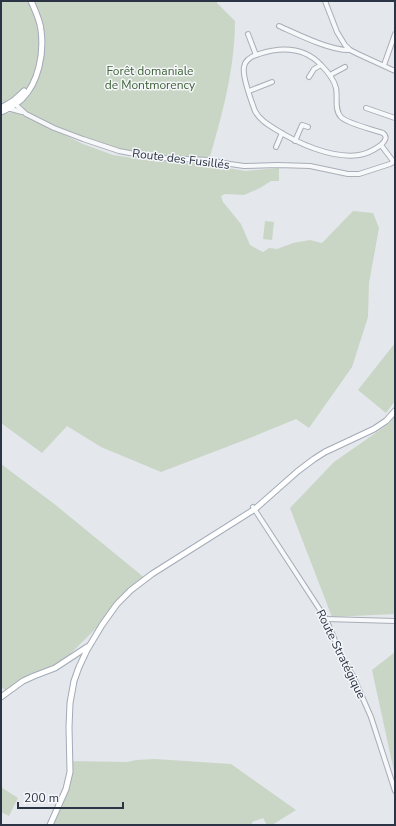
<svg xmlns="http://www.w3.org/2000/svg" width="396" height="826" font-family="'Nunito Sans',sans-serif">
<rect width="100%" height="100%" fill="#e4e7ec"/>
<!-- green -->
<g fill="#c9d6c5">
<path d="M1,1h216v2l18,18c0,47 -13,95 -26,139l-69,-5 -57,-16 -57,-25 -4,-8 -21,3z"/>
<polygon points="15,111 83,144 113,155 139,159 206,164 245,171 279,168 279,181 271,181 260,188 244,195 225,194 221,196 223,202 241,224 250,245 263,252 269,248 277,249 293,243 310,240 322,243 353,211 373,213 379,228 369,283 368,317 352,367 309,428 296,419 250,438 161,472 101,447 67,426 42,453 1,423 1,115"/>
<polygon points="265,221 274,222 272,240 263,239"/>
<polygon points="395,343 395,401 386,413 358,390"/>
<polygon points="395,416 395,614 332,617 290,508 334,462 387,425"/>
<polygon points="1,464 53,503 146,579 61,663 8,692 1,687"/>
<polygon points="395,652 395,776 372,670"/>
<polygon points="155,759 231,764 296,810 272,825 267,825 263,818 252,822 252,825 49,825 69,781 70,761 127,762 136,760"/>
<polygon points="1,787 18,798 9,816 1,812"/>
</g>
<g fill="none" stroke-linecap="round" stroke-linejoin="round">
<defs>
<g id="minor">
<polyline points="325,1 337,32 345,45 350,50 358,54 395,71"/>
<path d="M279,26c18,8 52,25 71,24"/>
<polyline points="248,34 256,55"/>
<polyline points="384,65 395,34"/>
<polyline points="330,75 345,67"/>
<polyline points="309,77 314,69 321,65"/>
<polyline points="249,91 272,82"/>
<polyline points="15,104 26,114 54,128 83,139 119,151 140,155 160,158 209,160 230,164 244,166 278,165 310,166 348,174 359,174 390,164 395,161"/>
<polyline points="366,108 395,118"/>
<polyline points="7,109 11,109 22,112"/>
<polyline points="295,141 302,125 308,127"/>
<path d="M381,145c-7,5 -14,9 -22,10 -27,4 -62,-12 -84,-26 -8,-5 -16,-10 -20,-18 -4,-11 -13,-34 -11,-44 1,-8 8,-11 15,-13 22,-7 45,-7 62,11 6,6 13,14 15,23 2,9 -2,22 5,29 7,7 31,12 42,16 5,4 2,8 -2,12l12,16"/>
<polyline points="276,147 282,133"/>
<polyline points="253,507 326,619 341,655 353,676 371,717 395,791"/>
<polyline points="326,619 395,621"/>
</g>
<g id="major">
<polyline points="1,108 13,101 24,91"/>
<path d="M1,112c7,-3 15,-8 21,-13 17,-17 22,-46 19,-69 -1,-10 -6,-20 -10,-29"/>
<polyline points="1,697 23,681 34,676 55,668 87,647"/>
<polyline points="50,825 66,789 70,772 69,727 70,703 74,681 79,667 87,650 102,625 117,604 131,590 152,574 255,509 298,471 314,459 325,452 374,429 386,421 395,411"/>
</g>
</defs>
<!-- minor casing -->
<use href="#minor" stroke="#a9aeb7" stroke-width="6"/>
<!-- major casing -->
<use href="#major" stroke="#a3abb8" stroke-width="7"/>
<!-- minor -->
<use href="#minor" stroke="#f7f8fa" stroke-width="4"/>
<!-- major -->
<use href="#major" stroke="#fff" stroke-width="5"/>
</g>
<g text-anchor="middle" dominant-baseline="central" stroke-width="3" stroke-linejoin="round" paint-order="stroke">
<!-- park labels -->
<g font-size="12" fill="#3f6138" stroke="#f4f6f9">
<text x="150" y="71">Forêt domaniale<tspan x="150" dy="14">de Montmorency</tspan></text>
</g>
<!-- street labels -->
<g font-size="12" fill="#2b3445" stroke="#f4f6f9">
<text transform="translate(181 159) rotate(7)">Route des Fusillés</text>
<text transform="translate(341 654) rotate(64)">Route Stratégique</text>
</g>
</g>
<!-- border -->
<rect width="396" height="826" fill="none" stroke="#2b3445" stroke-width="4"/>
<!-- scale -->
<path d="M18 802v6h105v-6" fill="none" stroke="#2b3445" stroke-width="2"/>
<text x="24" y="802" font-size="12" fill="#2b3445" stroke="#f4f6f9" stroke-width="3" paint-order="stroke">200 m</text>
</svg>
